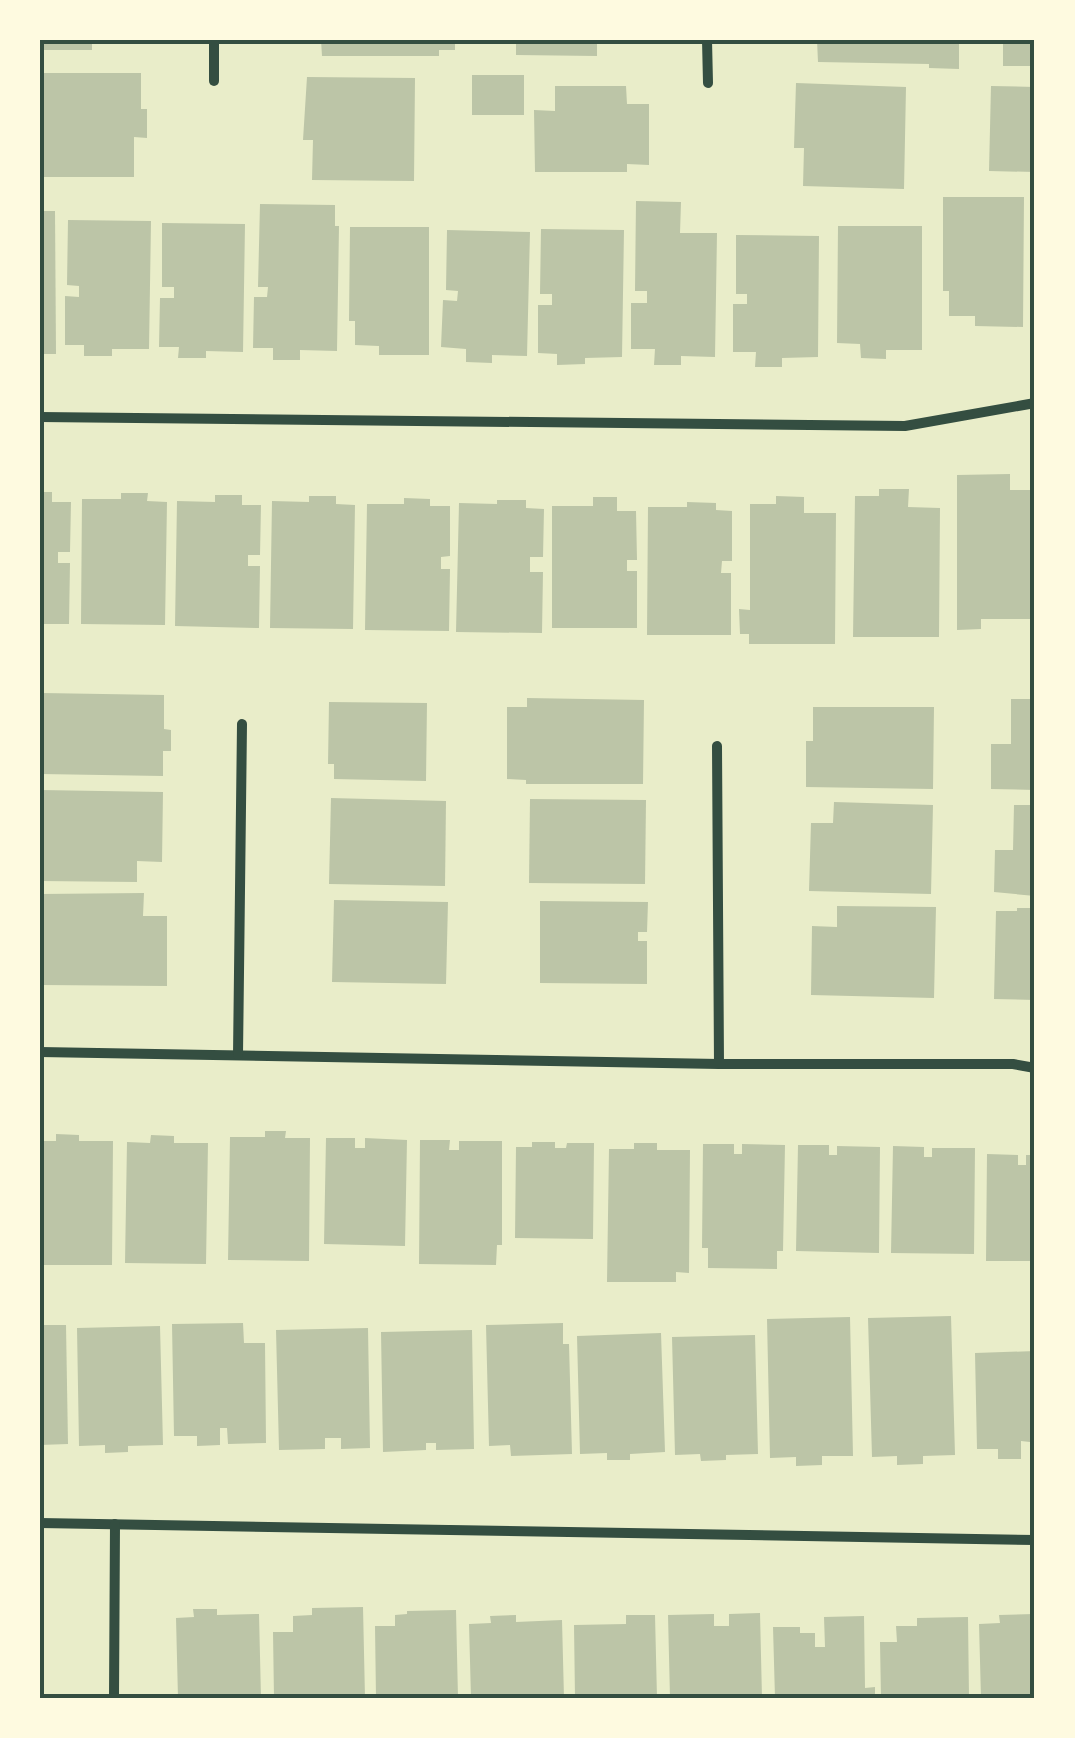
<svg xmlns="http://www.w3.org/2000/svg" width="1075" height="1738" font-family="'Archivo Narrow',sans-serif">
<rect width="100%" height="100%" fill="#e9edc9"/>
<!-- building -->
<g fill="#bcc5a7">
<rect x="40" y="40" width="52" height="10"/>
<polygon points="321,40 455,40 455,50 439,50 439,56 322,56"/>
<polygon points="516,40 597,40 597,56 516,55"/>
<polygon points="817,40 959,40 959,69 929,68 929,64 818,62"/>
<rect x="1003" y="40" width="32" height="26"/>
<polygon points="40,73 141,73 141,109 147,109 147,138 134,137 134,177 40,177"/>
<rect x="472" y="75" width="52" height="40"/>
<polygon points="307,77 415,78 414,181 312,180 313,140 303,140"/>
<polygon points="796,83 906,87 904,189 803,186 804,148 794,148"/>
<polygon points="555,86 626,86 627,104 649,104 649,165 627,164 627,172 535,172 534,110 555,111"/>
<polygon points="991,86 1035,87 1035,172 989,171"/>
<polygon points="943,197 1024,197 1023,327 975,326 975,316 949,316 949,291 943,291"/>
<polygon points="636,201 681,202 680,233 717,233 715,357 681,356 681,365 654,365 655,349 631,349 631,303 647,303 647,291 635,291"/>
<polygon points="260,204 335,205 335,226 339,226 337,351 300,350 300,360 273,360 273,348 253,348 254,297 267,297 268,287 258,287"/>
<polygon points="40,211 55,211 56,354 40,354"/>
<polygon points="68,220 151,221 149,349 112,349 112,356 84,356 84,345 65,345 65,296 79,297 79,286 67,285"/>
<polygon points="162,223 245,224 243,352 206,351 206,358 178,358 179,347 159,347 160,298 174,298 174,287 162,287"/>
<polygon points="838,226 922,226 922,350 886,350 886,359 861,358 860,344 837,343"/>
<polygon points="350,227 429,227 429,355 379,355 379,346 355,345 355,321 349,321"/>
<polygon points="541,229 624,230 622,357 585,358 585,364 557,365 557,354 538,353 538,305 552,305 552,294 540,294"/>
<polygon points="447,230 530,232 527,356 492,355 492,363 466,362 466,349 441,347 443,300 457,301 458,291 446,290"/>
<polygon points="736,235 819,236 818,357 782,358 782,367 755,367 756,352 733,352 733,304 747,304 747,294 736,294"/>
<polygon points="1010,474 1010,490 1035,490 1035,619 981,619 981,629 957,630 957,475"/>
<polygon points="879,489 909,489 908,507 940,508 939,637 853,637 855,496 879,496"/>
<polygon points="40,492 52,492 52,502 71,502 70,552 58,552 58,563 70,563 69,624 40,624"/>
<polygon points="121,493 148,493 147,501 167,502 165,625 81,624 82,499 121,499"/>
<polygon points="215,495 242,495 242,505 261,505 260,555 248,555 248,566 260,566 259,628 175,626 177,501 215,502"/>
<polygon points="309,496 336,496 336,504 355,505 353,629 270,628 272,501 309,502"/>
<polygon points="776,496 804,497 804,513 836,513 835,644 749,644 749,634 740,634 739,609 750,610 750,504 776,504"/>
<polygon points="593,497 617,497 617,511 636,511 637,560 627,560 627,571 637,571 637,628 552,628 552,506 593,506"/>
<polygon points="404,498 430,499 430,506 450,506 450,556 441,557 441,569 450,569 449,631 365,630 367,504 404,504"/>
<polygon points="497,500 526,500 526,508 544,509 543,557 530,557 530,572 543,572 542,633 456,632 459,503 497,504"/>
<polygon points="687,502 716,503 716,510 732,511 732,561 722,561 721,573 731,573 731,635 647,635 648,507 687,507"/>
<polygon points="42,693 164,695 164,729 171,730 171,751 163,751 163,776 41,774"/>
<polygon points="527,698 644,700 643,784 526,784 526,780 507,779 507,707 527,707"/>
<polygon points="1011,699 1035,699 1035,790 991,789 991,744 1011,744"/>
<polygon points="329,702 427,703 426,781 334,779 334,764 328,764"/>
<polygon points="813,707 934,707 933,789 806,787 806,741 813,741"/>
<polygon points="40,790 163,792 162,862 137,861 137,882 40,881"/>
<polygon points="331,798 446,801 445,886 329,884"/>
<polygon points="530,799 646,800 645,884 529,883"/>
<polygon points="834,802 933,805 931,894 809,891 811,823 833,823"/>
<polygon points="1014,805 1035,805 1035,896 994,892 995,850 1013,850"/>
<polygon points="144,893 143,916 167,916 167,986 42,985 41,894"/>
<polygon points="334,900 448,902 446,984 332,982"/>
<polygon points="540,901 648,902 647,932 638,932 638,941 647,941 647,984 540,983"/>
<polygon points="837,906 936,907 934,998 811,995 812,926 837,927"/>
<polygon points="1017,908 1035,908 1035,1000 994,999 996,911 1017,911"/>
<polygon points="265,1131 286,1131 285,1138 310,1138 309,1261 228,1260 230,1137 265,1137"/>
<polygon points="56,1134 79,1135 79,1141 113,1141 112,1265 40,1265 40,1141 56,1141"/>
<polygon points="151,1135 174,1136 174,1143 208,1143 206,1264 125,1263 127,1142 150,1143"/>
<polygon points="326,1138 355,1138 355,1148 365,1148 365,1138 407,1140 405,1246 324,1244"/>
<polygon points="420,1140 450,1140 449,1150 459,1150 459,1141 502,1141 502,1245 497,1245 496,1265 419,1264"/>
<polygon points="532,1142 555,1142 555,1148 566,1148 567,1143 594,1143 593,1239 515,1238 516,1147 532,1147"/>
<polygon points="634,1143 657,1143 657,1150 690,1150 689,1273 676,1272 676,1282 607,1282 609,1149 634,1149"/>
<polygon points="703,1144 734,1144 734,1154 742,1154 742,1144 785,1145 783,1251 777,1251 777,1269 708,1268 708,1248 702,1248"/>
<polygon points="798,1145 829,1145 829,1155 837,1155 837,1146 880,1147 879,1253 796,1251"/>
<polygon points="893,1146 924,1147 924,1157 932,1157 932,1148 975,1148 974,1254 891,1253"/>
<polygon points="987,1154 1018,1155 1018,1165 1026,1165 1026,1155 1035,1155 1035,1261 986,1261"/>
<polygon points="951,1316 955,1455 923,1456 923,1464 897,1465 897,1456 872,1457 868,1318"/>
<polygon points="850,1317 853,1456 822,1456 822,1465 796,1466 796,1457 770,1458 767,1319"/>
<polygon points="243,1323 244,1343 265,1343 266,1443 228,1444 227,1428 220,1428 220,1445 197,1446 197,1436 174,1436 172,1324"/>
<polygon points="563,1323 563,1344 569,1344 572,1454 511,1456 510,1445 489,1446 486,1325"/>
<polygon points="40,1325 66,1325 68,1444 40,1445"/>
<polygon points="160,1326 163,1445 128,1446 128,1452 105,1453 105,1445 79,1446 77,1328"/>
<polygon points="368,1328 370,1448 341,1449 341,1438 325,1438 325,1449 279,1450 276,1330"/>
<polygon points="472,1330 474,1449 436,1450 436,1443 426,1443 426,1450 383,1452 381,1332"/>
<polygon points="661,1333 665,1452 630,1454 630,1460 607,1460 607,1453 580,1454 577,1336"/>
<polygon points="755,1335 758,1454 726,1455 726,1460 701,1461 700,1454 675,1455 672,1337"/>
<polygon points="1035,1351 1035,1458 1030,1458 1030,1442 1021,1441 1021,1459 998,1459 998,1449 977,1449 975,1353"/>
<polygon points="363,1607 365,1698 274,1698 273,1632 293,1632 293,1616 312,1615 312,1608"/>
<polygon points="193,1609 217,1609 217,1615 259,1614 261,1698 178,1698 176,1618 194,1617"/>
<polygon points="456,1610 458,1698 376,1698 375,1626 395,1626 395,1615 407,1614 407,1611"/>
<polygon points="760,1613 762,1698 670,1698 668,1615 714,1614 714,1626 729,1626 729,1614"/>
<polygon points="1034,1614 1035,1698 981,1698 979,1624 1000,1623 999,1615"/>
<polygon points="516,1615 516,1622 562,1620 564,1698 471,1698 469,1624 491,1623 490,1616"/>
<polygon points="626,1615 655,1615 657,1698 575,1698 574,1625 626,1624"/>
<polygon points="864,1616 865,1688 875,1687 875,1698 775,1698 773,1627 800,1627 800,1633 815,1633 815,1647 825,1647 824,1617"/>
<polygon points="968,1617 969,1698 881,1698 880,1642 897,1642 896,1626 917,1626 917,1618"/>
</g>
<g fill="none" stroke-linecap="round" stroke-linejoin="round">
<!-- minor -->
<g stroke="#344e41" stroke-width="10">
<polyline points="214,40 214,81"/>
<polyline points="707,40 708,83"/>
<polyline points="40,417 905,426 1035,403"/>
<polyline points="717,746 719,1064"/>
<polyline points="40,1052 719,1064 1013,1064 1035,1068"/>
<polyline points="238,1055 242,724"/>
<polyline points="40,1523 1035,1540"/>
<polyline points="114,1698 115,1524"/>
</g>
</g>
<!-- border -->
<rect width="1075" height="1738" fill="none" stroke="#fefae0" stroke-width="85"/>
<rect x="42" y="42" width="990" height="1654" fill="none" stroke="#344e41" stroke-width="4"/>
</svg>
